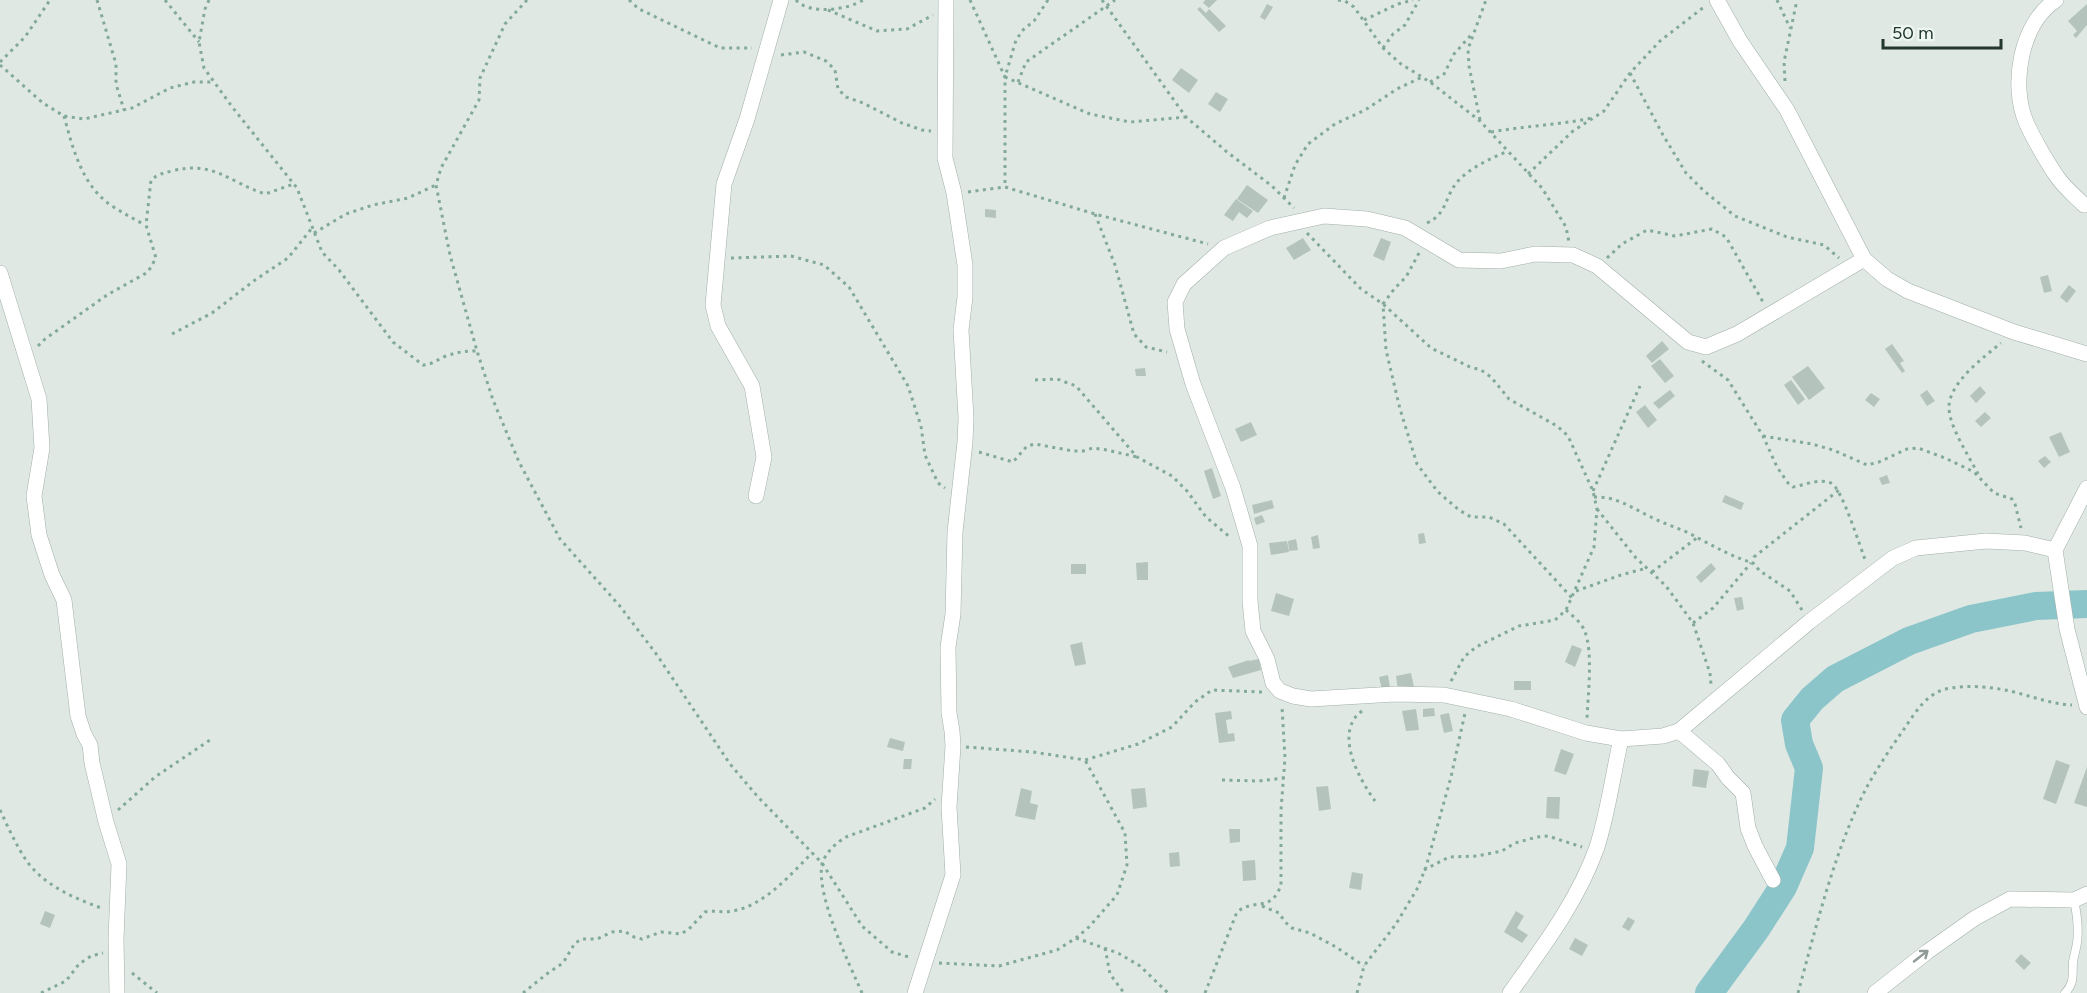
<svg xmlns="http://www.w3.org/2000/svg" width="2087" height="993" font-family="Figtree,sans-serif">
<rect width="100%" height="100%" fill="#dfe8e3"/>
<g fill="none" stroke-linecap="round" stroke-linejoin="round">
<!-- river -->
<polyline stroke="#8bc5c9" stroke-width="28" points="1709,993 1756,929 1783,887 1800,848 1809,768 1799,744 1795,720 1812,699 1835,679 1909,641 1971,619 2036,606 2087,604"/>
</g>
<!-- building -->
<g fill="#b4c3bc">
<polygon points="1205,0 1217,0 1209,8 1203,3"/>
<polygon points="1267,4 1273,7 1265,20 1260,17"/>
<polygon points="2087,4 2087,25 2076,38 2073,35 2077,31 2068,21"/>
<polygon points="1200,7 1206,13 1209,9 1226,26 1219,32 1197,9"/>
<polygon points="1181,68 1198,80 1189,93 1172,80"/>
<polygon points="1216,92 1228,99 1220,112 1208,104"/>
<polygon points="1247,185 1268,200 1258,213 1237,199"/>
<polygon points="1236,199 1253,211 1247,218 1239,212 1233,221 1224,215"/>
<polygon points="985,209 996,210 996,218 985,217"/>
<polygon points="1303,238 1311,250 1294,260 1286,248"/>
<polygon points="1381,238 1391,242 1384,261 1373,256"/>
<polygon points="2048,275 2052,291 2044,293 2040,277"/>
<polygon points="2069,285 2076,291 2067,303 2060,297"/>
<polygon points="1662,341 1669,349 1652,363 1646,356"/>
<polygon points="1892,344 1904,361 1900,363 1905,371 1902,373 1885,349"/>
<polygon points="1660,359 1674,376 1665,383 1651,366"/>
<polygon points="1808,366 1825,388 1809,400 1792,377"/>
<polygon points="1145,368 1146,376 1136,376 1135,369"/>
<polygon points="1791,380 1805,399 1798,405 1784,385"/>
<polygon points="1980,386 1986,393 1976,403 1970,396"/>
<polygon points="1670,390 1675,396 1659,409 1653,403"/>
<polygon points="1927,390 1935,401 1927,406 1920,395"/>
<polygon points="1871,393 1880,399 1874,407 1865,400"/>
<polygon points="1645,405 1657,420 1648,428 1636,412"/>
<polygon points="1985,412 1991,418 1981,427 1975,421"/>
<polygon points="1251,422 1257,435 1241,442 1235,429"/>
<polygon points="2061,432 2070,452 2059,457 2049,437"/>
<polygon points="2045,456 2051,462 2044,468 2038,461"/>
<polygon points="1212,468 1221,496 1213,499 1204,471"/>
<polygon points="1887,475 1890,483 1882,485 1879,478"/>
<polygon points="1725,495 1744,503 1741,510 1722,502"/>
<polygon points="1272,500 1274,508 1254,514 1252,505"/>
<polygon points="1262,515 1265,522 1256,525 1254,518"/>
<polygon points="1424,533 1426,543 1419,544 1418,534"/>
<polygon points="1318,535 1320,548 1313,549 1311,537"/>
<polygon points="1296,539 1298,550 1289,551 1288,541"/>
<polygon points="1287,541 1289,552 1271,555 1269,543"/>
<polygon points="1148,562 1148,580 1137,580 1136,563"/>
<polygon points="1711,563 1716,569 1701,583 1696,577"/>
<rect x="1071" y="564" width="15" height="10"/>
<polygon points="1276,593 1294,599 1289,616 1271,611"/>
<polygon points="1742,597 1744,609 1737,611 1734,598"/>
<polygon points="1082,642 1086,664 1075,666 1070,645"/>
<polygon points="1572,645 1582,649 1575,667 1565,662"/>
<polygon points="1259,659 1261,670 1233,678 1228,667 1249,660 1249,661"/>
<polygon points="1411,673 1414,687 1398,690 1396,676"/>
<polygon points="1388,675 1390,688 1382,690 1379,677"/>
<rect x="1514" y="681" width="17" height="9"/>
<polygon points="1434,708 1435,716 1423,717 1423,709"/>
<polygon points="1416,709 1419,730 1406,731 1402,711"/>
<polygon points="1231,711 1232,719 1226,720 1228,734 1234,733 1235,741 1219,743 1215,713"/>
<polygon points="1449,713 1453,731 1444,733 1440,715"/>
<polygon points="890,738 905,742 903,751 887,747"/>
<polygon points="1561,749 1574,754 1566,775 1554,771"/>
<polygon points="904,759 912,759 911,769 903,769"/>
<polygon points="2056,760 2070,765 2056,804 2043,799"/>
<polygon points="2087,767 2087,807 2074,803"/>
<polygon points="1694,769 1709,771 1706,788 1692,786"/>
<polygon points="1328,786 1331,809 1319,811 1316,787"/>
<polygon points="1021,788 1032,791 1030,803 1038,805 1035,820 1015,816"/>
<polygon points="1145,788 1147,807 1133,809 1131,789"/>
<polygon points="1547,797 1560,797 1559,819 1546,818"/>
<polygon points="1229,829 1240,829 1240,842 1230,843"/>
<polygon points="1179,852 1180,866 1170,867 1169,853"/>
<polygon points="1255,860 1256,880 1243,881 1242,861"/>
<polygon points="1352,872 1363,874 1361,890 1349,888"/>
<polygon points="45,911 55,915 50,928 40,924"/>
<polygon points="1516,911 1524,916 1517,928 1528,935 1522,943 1504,932"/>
<polygon points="1628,917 1635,921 1629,931 1622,927"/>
<polygon points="1575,938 1588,945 1582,956 1569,949"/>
<polygon points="2021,954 2031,963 2024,970 2015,961"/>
</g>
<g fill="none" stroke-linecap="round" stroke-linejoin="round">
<defs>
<path id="service" d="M2065,993c10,-10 7,-18 8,-31 1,-6 3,-13 4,-19 2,-14 0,-29 -3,-43"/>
<g id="minor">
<polyline points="1717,0 1740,41 1787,110 1864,259 1887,279 1908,291 2014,332 2087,354"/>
<path d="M2056,0c-35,23 -46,84 -30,122 7,16 22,42 32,56 7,10 17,18 26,27"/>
<polyline points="1864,259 1737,334 1706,347 1688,342 1597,266 1573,255 1535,254 1501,261 1459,260 1405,228 1367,219 1324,216 1270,228 1224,248 1184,284 1175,302 1177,329 1193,384 1233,488 1250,546 1250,601 1253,631 1267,659 1273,683 1280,691 1293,696 1311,699 1395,694 1444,695 1511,709 1586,733 1621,739 1663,736 1679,731 1809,622 1893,558 1916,548 1986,541 2025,543 2055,550"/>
<polyline points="0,273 39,399 42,448 34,496 39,535 52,575 64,600 78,716 84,734 90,745 92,763 106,822 119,864 116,939 117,993"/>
<polyline points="2087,488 2055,550 2067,629 2087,707"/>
<polyline points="756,496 764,457 752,386 718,326 713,305 724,184 747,119 781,0"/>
<polyline points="1679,731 1718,764 1728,778 1743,793 1748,828 1755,846 1773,880"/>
<polyline points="915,993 953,875 949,807 953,746 952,731 949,713 948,647 953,614 955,532 965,442 966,418 961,330 965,297 965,265 954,193 945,158 946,0"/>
<path d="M1510,993c32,-45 68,-92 87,-146 11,-34 16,-73 24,-108"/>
<polyline points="1875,993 1927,952 1975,918 2010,899 2074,900 2087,894"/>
</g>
</defs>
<!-- service casing -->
<use href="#service" stroke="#a2afa9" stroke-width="9"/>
<!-- minor casing -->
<use href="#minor" stroke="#a2afa9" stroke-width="16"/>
<!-- path -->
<g stroke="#82a999" stroke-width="3" stroke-dasharray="3 4.5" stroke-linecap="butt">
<polyline points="97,0 116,64 116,84 124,110"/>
<polyline points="165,0 199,42"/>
<path d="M209,0l-4,9 -6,33 5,26 29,40 64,80 25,64 17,18 54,72 30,23c9,0 15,-6 23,-9 11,-4 20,-5 31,-5"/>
<polyline points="527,0 505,24 480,78 479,100 441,168 436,185 450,255 477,351 493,400 519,462 560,539 619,605 657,655 730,764 758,797 822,863 862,926 892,952 912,958"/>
<polyline points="629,0 639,9 720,48 752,48"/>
<path d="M796,0c13,15 52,10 67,0"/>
<polyline points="970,0 1005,77 1005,187"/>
<polyline points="1048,0 1034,21 1023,30 1016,40 1005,77 1090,114 1130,122 1186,117"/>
<polyline points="1102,0 1186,117 1227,152 1272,186 1294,208"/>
<polyline points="1338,0 1345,1 1354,7 1383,48 1401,64 1430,82 1480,121 1542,188 1566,227 1569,242"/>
<polyline points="1777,0 1790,28"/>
<polyline points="828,10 877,31 907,29 933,15"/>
<polyline points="1364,20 1398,4 1413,0"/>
<polyline points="1383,48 1393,34 1405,25 1419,0"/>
<polyline points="781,55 804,52 826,61 835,70 838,89 846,97 863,103 902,123 922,130 931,131"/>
<polyline points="0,62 25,37 50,0"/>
<polyline points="0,65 43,103 64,116 84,119 132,108 170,88 194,82 214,82"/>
<polyline points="1630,73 1663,135 1686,173 1704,191 1735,216 1787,237 1824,245 1839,258"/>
<polyline points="1785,81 1784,62 1797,0"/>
<polyline points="1018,82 1026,62 1115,0"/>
<polyline points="1430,82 1444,74 1454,54 1471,35"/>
<path d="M64,116c9,33 18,70 48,90 11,7 22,13 33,19"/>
<polyline points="1480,120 1469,66 1468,49 1486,0"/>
<path d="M1491,132c34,-6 67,-7 101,-14"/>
<polyline points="1528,174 1573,131 1604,111 1630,73 1660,41 1704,7"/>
<polyline points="968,192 1005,187 1095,214 1208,244"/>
<polyline points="1284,198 1295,165 1308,144 1335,124 1365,110 1397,89 1422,77"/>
<polyline points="1095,214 1115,265 1134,334 1146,347 1167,352"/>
<path d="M1427,223c21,-10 17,-26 31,-42 13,-14 32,-22 50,-30"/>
<polyline points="314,233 346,214 373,205 408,198 436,185"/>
<polyline points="1307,233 1361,289 1383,304 1431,348 1470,367 1481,370 1491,377 1509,399 1557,426 1568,436 1593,491 1597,509 1594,547 1566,610 1555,620 1519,626 1476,647 1464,657 1450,683"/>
<polyline points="1419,253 1406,277 1395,288 1383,304 1386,350 1400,409 1417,464 1438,492 1459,510 1471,517 1489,517 1504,524 1573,599"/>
<polyline points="731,258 791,256 824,265 849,287 908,386 921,426 925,455 938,483 945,488"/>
<polyline points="1607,258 1622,244 1647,230 1675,236 1712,229 1726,237 1763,302"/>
<polyline points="172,334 212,313 255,280 288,258 312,228"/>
<path d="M38,346l7,-7 62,-44 41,-23 8,-14 -10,-33 5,-45c7,-6 13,-7 21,-9 41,-11 57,11 93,23l29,-10"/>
<path d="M1702,361l26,19 35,56 14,31 11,16 5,4c12,-2 26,-9 38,-4 11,5 29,64 35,79"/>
<polyline points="1035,380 1057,379 1076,386 1137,457 1172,476 1187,491 1206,517 1231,538"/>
<polyline points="1763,436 1812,444 1833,450 1867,465 1879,462 1907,449 1918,448 1945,458 1974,472 1994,493 2012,499 2015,504 2021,528"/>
<polyline points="979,452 1013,462 1027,446 1035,444 1073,451 1083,451 1093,448 1107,450 1137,457"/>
<path d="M1978,474c-9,-18 -30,-49 -29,-68 1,-24 35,-49 52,-63"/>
<polyline points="1593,491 1640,386"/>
<path d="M1594,497c22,-1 38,11 57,20 15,8 32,12 47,21 19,10 35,19 55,25"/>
<polyline points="1597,509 1636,558 1666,586 1693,623 1710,673 1711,685"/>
<polyline points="1652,572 1698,537"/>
<polyline points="1576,591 1621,575 1647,568"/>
<path d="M1566,610c7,6 16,13 19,22 8,20 3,63 2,86"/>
<polyline points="1802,610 1790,591 1760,571 1753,563 1754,557 1839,490"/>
<polyline points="1693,623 1713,608 1751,563"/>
<path d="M1362,711c-29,21 -3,68 13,90"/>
<polyline points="966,747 1033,752 1085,760 1138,744 1172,727 1195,702 1212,690 1262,692"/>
<polyline points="1222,780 1259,781 1284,778"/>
<path d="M0,810c8,17 16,35 26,50 18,26 50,39 78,49"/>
<polyline points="118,810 155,777 210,740"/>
<polyline points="1424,870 1449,857 1477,856 1502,851 1515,843 1537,837 1548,836 1582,847"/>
<polyline points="1262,906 1279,913 1285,922 1292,928 1310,933 1336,947 1364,966"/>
<polyline points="1076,938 1118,953 1140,966 1168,993"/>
<polyline points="1105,948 1110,974 1124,993"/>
<polyline points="939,963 999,966 1057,950 1076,938 1089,927 1117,895 1127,865 1125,833 1085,760"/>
<polyline points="132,973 157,993"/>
<polyline points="41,993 66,981 79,964 91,956 103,953"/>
<path d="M523,993l25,-20 15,-10 12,-20 7,-4h15l15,-7 12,-1 10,6 8,2 19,-7 20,2 8,-5 16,-17c9,-2 18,1 28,-1 32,-6 57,-36 79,-58"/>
<path d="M862,993c-13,-30 -46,-97 -40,-129 3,-11 15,-22 24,-27l79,-29 10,-9"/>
<path d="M1205,993l32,-81c17,-14 34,1 44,-27v-75l4,-52 -3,-51"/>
<polyline points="1357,993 1364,966 1396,924 1417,889 1426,867 1451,777 1465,713"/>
<path d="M1798,993c18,-66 38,-148 70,-208 10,-18 22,-36 34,-53 13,-19 25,-41 49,-44 19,-3 41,-1 59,3 21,5 41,13 62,14"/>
</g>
<!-- service -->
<use href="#service" stroke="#fff" stroke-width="8"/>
<!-- minor -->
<use href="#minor" stroke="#fff" stroke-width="15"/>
</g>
<!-- one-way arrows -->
<defs><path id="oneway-shaft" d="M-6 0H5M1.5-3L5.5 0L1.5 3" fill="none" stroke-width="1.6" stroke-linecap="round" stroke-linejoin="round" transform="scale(1.5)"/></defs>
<use stroke="#909b97" href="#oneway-shaft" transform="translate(1921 956) rotate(-38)"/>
<!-- scale -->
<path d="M1883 39v9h118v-9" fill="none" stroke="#21372f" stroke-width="3"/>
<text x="1892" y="39" font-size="18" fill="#21372f" stroke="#eef6f1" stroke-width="4.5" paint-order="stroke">50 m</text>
</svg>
